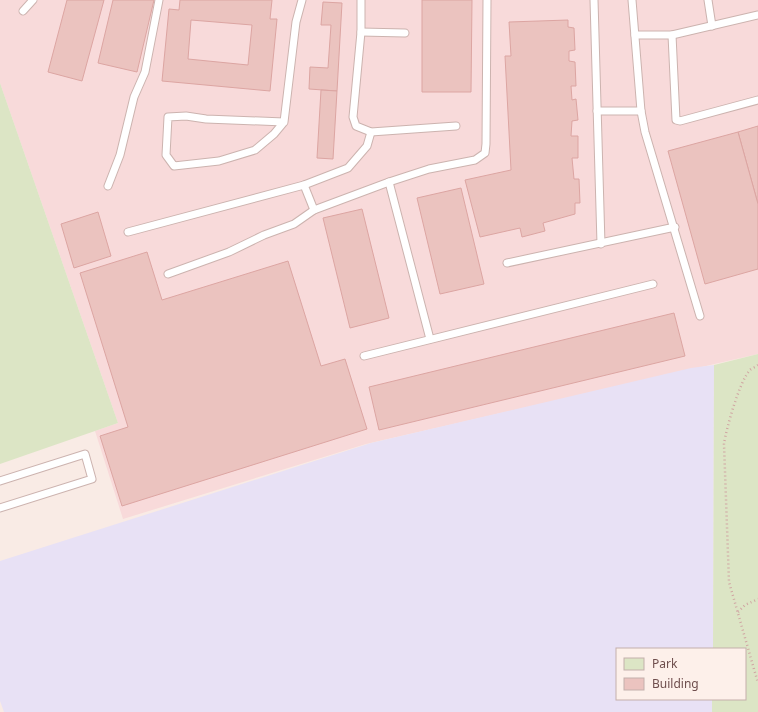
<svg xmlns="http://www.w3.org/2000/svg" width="758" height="712" font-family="'Noto Sans',sans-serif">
<rect width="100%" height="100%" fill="#f9ebe5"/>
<!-- commercial -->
<polygon fill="#f8dada" points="0,0 758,0 758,354 366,444 123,519 95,431 118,423 0,83"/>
<!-- education -->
<polygon fill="#e8e1f5" points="714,365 713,649 617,649 617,699 712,699 712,712 4,712 0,701 0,561 371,443 691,368"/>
<!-- green -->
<g fill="#dce5c5">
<polygon points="0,83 118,423 0,464"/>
<polygon points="758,354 758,712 712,712 712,699 745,699 745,649 713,649 714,365"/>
</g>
<!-- building -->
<g fill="#ebc3bf" stroke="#dca5a2" fill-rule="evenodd">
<polygon points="67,0 104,0 82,81 48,72"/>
<polygon points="113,0 154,0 137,72 98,63"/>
<path d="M180,0h92l-2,19h7l-7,72 -108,-10 7,-72 10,1zM191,20l61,5 -4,40 -60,-6z"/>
<polygon points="422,0 472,0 471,92 422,92"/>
<polygon points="323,2 342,3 337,91 309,89 310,67 328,68 331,25 321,25"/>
<polygon points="568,20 568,27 574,28 575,50 569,51 569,61 575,62 576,86 571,86 572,100 576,99 578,120 572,121 571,136 578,136 578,158 572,158 574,179 579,179 580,203 575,203 575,214 543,223 545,231 522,237 520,228 480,237 465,180 511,170 505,56 511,56 509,22"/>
<polygon points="321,90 337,91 333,159 317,158"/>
<polygon points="758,126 758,204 738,132"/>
<polygon points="738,132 758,204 758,269 705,284 668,151"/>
<polygon points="461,188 484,284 440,294 417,198"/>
<polygon points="362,209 389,318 350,328 323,218"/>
<polygon points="98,212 111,256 74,268 61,224"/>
<polygon points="147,252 162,300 288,261 321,366 345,359 367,429 122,506 100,436 128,427 80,273"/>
<polygon points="674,313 685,356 379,430 369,387"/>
</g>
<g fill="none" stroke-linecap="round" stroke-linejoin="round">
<defs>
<g id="lane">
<polyline points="361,0 361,32 353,117 356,126 371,132 456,126"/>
<polyline points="594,0 601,244"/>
<polyline points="632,0 641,111 645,132 700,316"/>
<polyline points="708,0 712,26"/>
<polyline points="23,11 33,0"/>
<polyline points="361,32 405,33"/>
<polyline points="635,35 672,35 758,15"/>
<polyline points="672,35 676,120 680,121 758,100"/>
<polyline points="597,111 641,111"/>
<polyline points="284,122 206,119 186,116 168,117 166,155 174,166 219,161 255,150 274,134 284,122 296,22 302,0"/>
<polyline points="389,182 430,339"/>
<polyline points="304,185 314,210"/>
<polyline points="108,186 120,155 134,97 145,72 159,0"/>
<polyline points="128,232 304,185 348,168 367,146 371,132"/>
<polyline points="507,263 675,227"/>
<polyline points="168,274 229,252 264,235 294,224 314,210 389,182 429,169 475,160 485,153 486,144 487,0"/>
<polyline points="364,356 653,284"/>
<polyline points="0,481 85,454 92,479 0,508"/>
</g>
</defs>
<!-- lane casing -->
<use href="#lane" stroke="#ccb3af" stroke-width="9"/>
<!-- path -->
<g stroke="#d0a6a3" stroke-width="2.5" stroke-dasharray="1 3" stroke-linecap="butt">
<path d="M758,365c-2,2 -6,3 -8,5 -10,10 -24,59 -26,74l5,138 29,101"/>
<polyline points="738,612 745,605 758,599"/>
</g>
<!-- lane -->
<use href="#lane" stroke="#fff" stroke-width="7"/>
</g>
<!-- legend -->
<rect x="616" y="648" width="130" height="52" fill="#fdf0ea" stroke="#c4afab"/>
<rect x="624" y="658" width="20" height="12" fill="#dce5c5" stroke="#c4afab"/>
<text x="652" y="668" font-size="12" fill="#6f4e4d">Park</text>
<rect x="624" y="678" width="20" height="12" fill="#ebc3bf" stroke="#c4afab"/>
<text x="652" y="688" font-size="12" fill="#6f4e4d">Building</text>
</svg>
